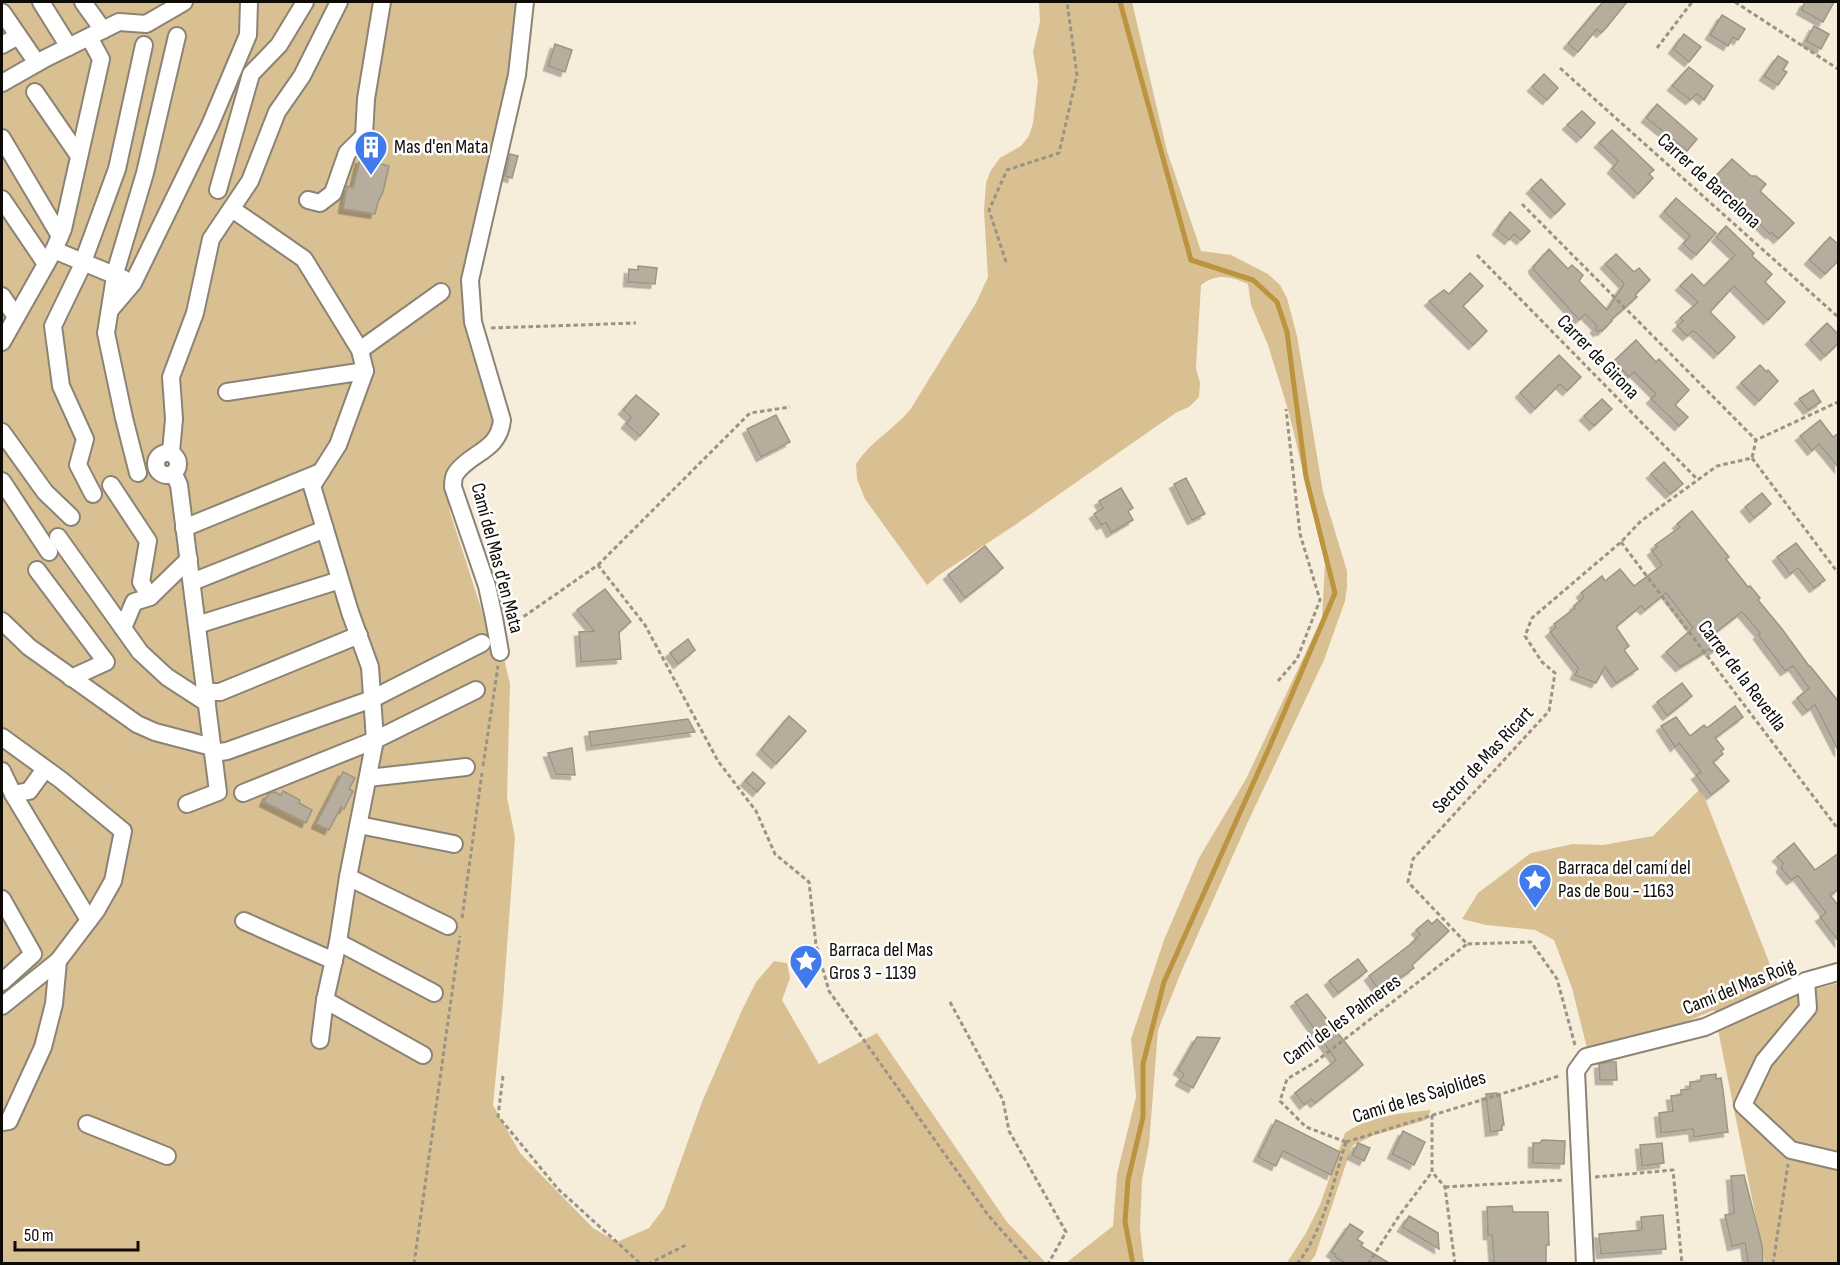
<svg xmlns="http://www.w3.org/2000/svg" width="1840" height="1265" font-family="'Sofia Sans Condensed',sans-serif">
<defs>
<filter id="shadow"><feDropShadow dx="-4.5" dy="4.5" stdDeviation="0" flood-color="#0004"/></filter>
</defs>
<rect width="100%" height="100%" fill="#f7eddb"/>
<!-- green -->
<g fill="#d9c092">
<polygon points="2,2 518,2 512,81 490,166 462,296 494,428 483,445 453,468 444,480 450,512 491,639 503,654 510,684 507,797 515,837 503,1002 493,1105 520,1153 593,1228 617,1242 649,1228 664,1208 702,1102 742,1010 756,982 774,961 787,963 790,978 782,1000 819,1064 877,1033 1007,1222 1046,1263 2,1264"/>
<path d="M1039,2h93l35,149 34,100 30,4 37,19 12,11 7,13 10,38 26,156 24,79v16l-2,14 -21,59 -78,166 -64,144 -24,60 -9,114 -7,36 -2,47 3,31 2,5h-79l47,-37 4,-52 19,-77 -5,-58 33,-99 35,-82 47,-79 76,-161 3,-54 -36,-151 -21,-68 -17,-40 -3,-21c-18,-8 -31,-11 -47,1l-5,83 4,15 -1,14 -10,10 -12,5 -162,113 -76,50 -12,10 -62,-86 -8,-20 -1,-15c14,-22 37,-34 54,-54l66,-107 12,-26 -4,-66 2,-28 5,-13 9,-12 21,-12 8,-10 4,-13 5,-42 -5,-29 7,-31z"/>
<polygon points="1699,790 1706,801 1783,998 1838,983 1838,1263 1765,1263 1714,1010 1676,1026 1587,1048 1572,988 1554,940 1535,930 1486,925 1462,919 1478,893 1531,853 1573,844 1603,845 1653,836"/>
<path d="M1431,1110l-5,10 -54,16 -20,10 -37,110 -6,7 -23,1 20,-31 14,-28 25,-72c24,-17 58,-20 86,-23z"/>
</g>
<g fill="none" stroke-linecap="round" stroke-linejoin="round">
<!-- stream -->
<polyline stroke="#bc933e" stroke-width="5" points="1120,2 1191,260 1253,280 1277,302 1287,332 1306,477 1335,593 1269,748 1164,982 1143,1064 1143,1117 1128,1180 1125,1222 1133,1264"/>
</g>
<!-- building -->
<g fill="#b7ad9d" stroke="#9d9484" stroke-width="1.5" filter="url(#shadow)">
<polygon points="1603,2 1627,2 1606,28 1601,33 1597,29 1578,52 1568,44"/>
<polygon points="1805,2 1834,2 1823,22 1801,10"/>
<polygon points="1722,15 1745,29 1738,40 1733,37 1728,46 1710,35"/>
<polygon points="1814,26 1829,34 1821,49 1806,41"/>
<polygon points="1684,34 1701,47 1689,62 1673,49"/>
<polygon points="555,44 572,50 565,72 548,66"/>
<polygon points="1778,56 1788,62 1783,70 1787,72 1778,85 1764,76"/>
<polygon points="1689,67 1713,86 1704,100 1697,94 1690,100 1672,86"/>
<polygon points="1544,74 1558,88 1547,100 1532,87"/>
<polygon points="1657,104 1697,139 1687,151 1646,118"/>
<polygon points="1582,111 1595,123 1581,138 1567,125"/>
<polygon points="1612,130 1654,170 1649,174 1653,178 1638,194 1612,169 1618,161 1599,143"/>
<polygon points="510,154 518,156 512,178 505,176"/>
<polygon points="360,159 389,166 383,192 378,202 375,214 343,209 347,186 353,188"/>
<polygon points="1732,159 1751,176 1756,176 1766,184 1760,191 1794,223 1778,239 1772,233 1770,234 1727,192 1725,195 1713,184 1716,176"/>
<polygon points="1541,179 1565,204 1555,214 1531,189"/>
<polygon points="1676,198 1716,233 1696,255 1683,244 1690,236 1664,212"/>
<polygon points="1510,212 1530,231 1521,240 1514,234 1509,240 1497,230"/>
<polygon points="1726,226 1754,253 1752,256 1772,274 1765,282 1785,302 1768,320 1734,286 1710,312 1735,337 1718,354 1695,332 1693,331 1687,336 1677,326 1683,321 1680,318 1698,302 1680,286 1692,274 1704,286 1735,255 1716,237"/>
<polygon points="1830,237 1839,245 1839,260 1825,274 1809,260"/>
<polygon points="1549,249 1568,269 1572,265 1583,275 1579,281 1607,310 1624,284 1605,264 1616,254 1634,272 1639,268 1650,280 1635,295 1637,297 1611,320 1612,321 1602,331 1600,330 1598,332 1595,329 1597,326 1585,314 1579,320 1534,270 1533,267"/>
<polygon points="638,266 657,268 655,284 628,282 629,269 638,270"/>
<polygon points="1470,273 1483,286 1463,306 1487,331 1473,345 1429,301 1444,290 1449,294"/>
<polygon points="1827,323 1839,335 1839,343 1825,356 1810,340"/>
<polygon points="1636,340 1656,362 1659,359 1689,390 1675,405 1688,417 1679,426 1651,399 1656,394 1634,372 1629,377 1614,361"/>
<polygon points="1559,355 1581,377 1567,391 1560,384 1535,409 1520,393"/>
<polygon points="1760,365 1767,372 1768,370 1778,381 1759,401 1741,383"/>
<polygon points="1813,390 1821,402 1808,410 1799,399"/>
<polygon points="636,395 659,414 640,436 626,424 631,417 623,410"/>
<polygon points="1602,399 1612,409 1594,426 1584,416"/>
<polygon points="776,415 790,442 761,457 747,429"/>
<polygon points="1820,420 1833,437 1839,433 1839,468 1819,444 1812,451 1800,436"/>
<polygon points="1664,462 1683,484 1670,494 1651,474"/>
<polygon points="1186,478 1205,514 1192,520 1174,484"/>
<polygon points="1121,488 1133,508 1128,511 1133,520 1111,533 1106,523 1101,525 1094,514 1103,508 1099,501"/>
<polygon points="1762,493 1771,504 1754,518 1745,507"/>
<polygon points="1692,511 1729,557 1726,559 1748,587 1750,586 1760,598 1758,600 1782,629 1809,666 1810,666 1839,702 1839,752 1815,705 1807,711 1797,698 1809,688 1793,666 1785,671 1758,635 1760,633 1742,612 1715,633 1723,644 1711,652 1709,649 1680,667 1666,652 1693,628 1666,593 1645,610 1641,606 1616,627 1629,646 1624,650 1638,669 1616,683 1605,667 1596,683 1575,675 1578,668 1550,632 1556,627 1554,624 1575,608 1574,606 1584,597 1581,593 1602,576 1605,581 1620,569 1634,586 1662,565 1652,551 1657,547 1655,545 1680,527 1677,524"/>
<polygon points="1796,543 1825,580 1814,588 1798,568 1790,574 1777,557"/>
<polygon points="985,546 1003,568 965,598 948,575"/>
<polygon points="605,589 631,622 619,632 621,659 581,662 579,632 594,631 577,610"/>
<polygon points="688,639 695,650 678,664 670,653"/>
<polygon points="1682,683 1692,696 1667,716 1657,702"/>
<polygon points="1735,706 1743,717 1715,738 1724,749 1721,751 1723,754 1713,762 1729,781 1711,795 1696,775 1701,772 1679,743 1675,747 1661,726 1676,717 1690,736 1704,725 1707,728"/>
<polygon points="789,716 806,731 776,764 761,750"/>
<polygon points="688,719 695,732 591,746 589,732"/>
<polygon points="572,748 575,775 556,774 548,753"/>
<polygon points="343,772 355,778 349,789 353,791 344,809 341,807 329,830 316,824"/>
<polygon points="753,772 765,783 757,792 745,781"/>
<polygon points="283,791 300,800 299,803 312,810 306,823 264,802 268,794 275,792 281,795"/>
<polygon points="1794,843 1815,870 1839,853 1839,889 1830,895 1837,904 1839,903 1839,942 1820,917 1826,913 1798,876 1791,880 1781,868 1783,863 1777,857"/>
<polygon points="1437,919 1449,931 1412,965 1414,968 1380,992 1369,976 1416,940 1415,939 1420,934 1416,930 1428,920 1432,924"/>
<polygon points="1358,959 1367,971 1338,993 1329,981"/>
<polygon points="1307,994 1363,1065 1315,1103 1311,1099 1304,1105 1295,1093 1336,1060 1295,1002"/>
<polygon points="1197,1037 1220,1038 1193,1088 1180,1081 1184,1074 1178,1070"/>
<polygon points="1609,1062 1616,1062 1617,1080 1600,1080 1599,1064"/>
<polygon points="1716,1074 1716,1079 1721,1078 1723,1090 1728,1132 1694,1137 1693,1129 1661,1133 1659,1113 1673,1111 1671,1096 1681,1095 1681,1090 1690,1089 1690,1082 1701,1081 1701,1076"/>
<polygon points="1497,1093 1497,1096 1500,1096 1504,1125 1502,1125 1502,1130 1490,1132 1486,1094"/>
<polygon points="1276,1120 1340,1152 1331,1175 1283,1151 1276,1166 1258,1157"/>
<polygon points="1403,1131 1425,1142 1414,1165 1392,1154"/>
<polygon points="1542,1140 1565,1141 1564,1164 1533,1163 1533,1143 1540,1143"/>
<polygon points="1358,1143 1370,1148 1364,1161 1352,1155"/>
<polygon points="1662,1143 1664,1163 1642,1166 1640,1145"/>
<polygon points="1744,1175 1762,1245 1763,1263 1748,1263 1745,1243 1732,1246 1725,1215 1734,1213 1731,1176"/>
<polygon points="1512,1206 1513,1212 1548,1212 1549,1245 1546,1245 1546,1263 1494,1263 1492,1235 1488,1235 1487,1207"/>
<polygon points="1663,1215 1666,1249 1601,1254 1599,1234 1642,1230 1641,1217"/>
<polygon points="1409,1216 1438,1233 1439,1249 1402,1227"/>
<polygon points="1350,1224 1363,1232 1357,1239 1363,1243 1361,1246 1389,1263 1345,1263 1335,1257 1336,1255 1331,1252"/>
</g>
<g fill="none" stroke-linecap="round" stroke-linejoin="round">
<defs>
<g id="minor">
<polyline points="41,2 69,47"/>
<polyline points="83,2 103,30"/>
<polyline points="2,12 37,63"/>
<polyline points="2,45 18,36"/>
<polyline points="2,83 46,58 119,22 146,24 184,2"/>
<polyline points="35,92 79,156"/>
<polyline points="2,138 60,236"/>
<polyline points="218,190 251,74 279,45 305,2"/>
<polyline points="2,199 46,264"/>
<polyline points="308,200 320,203 333,193 347,153 364,136 366,99 382,2"/>
<polyline points="232,209 304,259 360,350 365,371 338,445 312,486 350,612 370,667 375,740 348,877 338,942 325,1000 320,1040"/>
<polyline points="54,250 124,279"/>
<polyline points="2,296 16,317"/>
<polyline points="110,310 133,283 210,125 248,35 249,2"/>
<polyline points="2,342 54,250 63,229 101,59 89,37"/>
<polyline points="360,350 441,292"/>
<polyline points="227,392 365,371"/>
<polyline points="2,432 45,492 71,517"/>
<polyline points="171,452 174,419 171,377 195,313 211,239 250,181 277,112 302,76 339,2"/>
<circle cx="167" cy="464" r="11"/>
<polyline points="138,473 124,418 106,333 116,270 145,173 177,36"/>
<polyline points="174,474 179,485 218,792 187,804"/>
<polyline points="2,481 49,552"/>
<polyline points="111,485 148,541 141,582 150,597"/>
<polyline points="93,494 78,465 85,439 61,386 53,326 80,270 117,169 144,45"/>
<polyline points="184,528 321,472"/>
<polyline points="58,537 140,652 167,677 207,703"/>
<polyline points="37,570 106,662 71,678"/>
<polyline points="192,582 325,529"/>
<polyline points="2,621 29,647 137,724 155,732 212,747"/>
<polyline points="197,625 340,580"/>
<polyline points="123,628 134,602 150,597 189,559"/>
<path d="M500,652l-6,-34 -7,-32 -34,-99c0,-4 0,-10 3,-14 15,-21 43,-22 46,-53l-29,-98 -3,-42 47,-205 8,-73"/>
<polyline points="206,692 220,692 359,635"/>
<polyline points="2,737 61,780 123,831 113,881 96,911 58,961 54,1004 43,1047 9,1121 2,1122"/>
<polyline points="213,753 227,751 372,699 482,643"/>
<polyline points="2,771 13,794 29,791 45,769"/>
<polyline points="368,778 466,767"/>
<polyline points="243,793 375,740 476,690"/>
<polyline points="13,794 89,920"/>
<polyline points="359,825 454,844"/>
<polyline points="348,877 448,926"/>
<polyline points="2,899 33,954 2,982"/>
<polyline points="244,921 334,961"/>
<polyline points="338,942 434,993"/>
<polyline points="1806,981 1808,1008 1764,1061 1743,1105 1791,1150 1838,1161"/>
<polyline points="325,1000 423,1055"/>
<polyline points="2,1006 58,961"/>
<polyline points="87,1124 167,1156"/>
<polyline points="1585,1264 1576,1071 1586,1057 1705,1027 1806,981 1838,972"/>
</g>
</defs>
<!-- minor casing -->
<use href="#minor" stroke="#8c8374" stroke-width="20"/>
<!-- path -->
<g stroke="#9a9386" stroke-width="3" stroke-dasharray="4.5 3" stroke-linecap="butt">
<polyline points="1735,2 1838,69"/>
<polyline points="1657,48 1692,2"/>
<polyline points="1560,68 1838,317"/>
<polyline points="1522,204 1756,440"/>
<polyline points="1477,255 1698,480"/>
<polyline points="1006,262 989,210 1007,170 1059,153 1077,75 1067,2"/>
<polyline points="491,328 636,323"/>
<polyline points="1752,458 1838,573"/>
<polyline points="1621,542 1838,829"/>
<polyline points="598,565 750,413 790,407"/>
<polyline points="512,626 523,617 598,565 645,625 718,761 756,811 775,854 809,882 816,945 829,991 988,1215 1031,1264"/>
<polyline points="1278,681 1297,659 1320,600 1300,534 1286,409"/>
<polyline points="483,766 498,666"/>
<polyline points="462,918 482,773"/>
<polyline points="950,1002 1003,1100 1009,1131 1066,1232 1048,1264"/>
<polyline points="1575,1045 1557,979 1531,942 1467,944 1408,882 1413,859 1549,711 1555,673 1542,662 1525,636 1532,618 1621,542 1641,521 1717,466 1752,458 1756,440 1838,402"/>
<polyline points="503,1076 498,1116 558,1189 641,1264"/>
<polyline points="1432,1115 1432,1172 1445,1187 1455,1264"/>
<polyline points="1346,1142 1306,1127 1280,1101 1287,1079 1314,1063 1467,944"/>
<polyline points="1346,1142 1559,1076"/>
<polyline points="1595,1177 1673,1170 1682,1264"/>
<polyline points="1445,1187 1564,1180"/>
<polyline points="414,1264 460,936"/>
<polyline points="648,1264 688,1244"/>
<path d="M1297,1264c27,-34 36,-82 49,-122"/>
<polyline points="1368,1264 1399,1216 1432,1172"/>
<polyline points="1773,1264 1788,1164"/>
</g>
<!-- minor -->
<use href="#minor" stroke="#fff" stroke-width="16"/>
</g>
<!-- icons -->
<defs>
<symbol id="building-pin" viewBox="-11 -11 22 30"><path d="M0 17L-7.5 6A9.5 9.5 0 1 1 7.5 6Z" fill="#417aea" stroke="#fff"/><path d="M-4-6H4V6H1V3H-1V6H-4ZM-2.5-4.3h1.7v1.8h-1.7ZM.8-4.3h1.7v1.8H.8ZM-2.5-1h1.7V.8h-1.7ZM.8-1h1.7V.8H.8Z" fill="#fff"/></symbol>
<symbol id="sight-pin" viewBox="-11 -11 22 30"><path d="M0 17L-7.5 6A9.5 9.5 0 1 1 7.5 6Z" fill="#417aea" stroke="#fff"/><path d="M0-6L1.8-2.2L6-1.7L2.9 1.2L3.7 5.4L0 3.3L-3.7 5.4L-2.9 1.2L-6-1.7L-1.8-2.2Z" fill="#fff"/></symbol>
</defs>
<g fill-rule="evenodd">
<use href="#building-pin" x="352" y="128" width="38" height="52"/>
<use href="#sight-pin" x="1516" y="861" width="38" height="52"/>
<use href="#sight-pin" x="787" y="942" width="38" height="52"/>
</g>
<g text-anchor="middle" dominant-baseline="central" stroke-width="5" stroke-linejoin="round" paint-order="stroke">
<!-- poi labels -->
<g font-size="20" fill="#0e0b06" stroke="#fff" text-anchor="start">
<text x="394" y="147">Mas d'en Mata</text>
<text x="1558" y="868">Barraca del camí del<tspan x="1558" dy="23">Pas de Bou - 1163</tspan></text>
<text x="829" y="950">Barraca del Mas<tspan x="829" dy="23">Gros 3 - 1139</tspan></text>
</g>
<!-- street labels -->
<g font-size="20" fill="#0e0b06" stroke="#fff">
<text transform="translate(1709 181) rotate(42)">Carrer de Barcelona</text>
<text transform="translate(1598 357) rotate(46)">Carrer de Girona</text>
<text transform="translate(497 558) rotate(75)">Camí del Mas d'en Mata</text>
<text transform="translate(1742 676) rotate(53)">Carrer de la Revetlla</text>
<text transform="translate(1483 760) rotate(-47)">Sector de Mas Ricart</text>
<text transform="translate(1739 987) rotate(-22)">Camí del Mas Roig</text>
<text transform="translate(1342 1020) rotate(-36)">Camí de les Palmeres</text>
<text transform="translate(1419 1097) rotate(-17)">Camí de les Sajolides</text>
</g>
</g>
<!-- border -->
<rect width="1840" height="1265" fill="none" stroke="#0e0b06" stroke-width="6"/>
<!-- scale -->
<path d="M15 1241v9h123v-9" fill="none" stroke="#0e0b06" stroke-width="3"/>
<text x="24" y="1241" font-size="18" fill="#0e0b06" stroke="#ffffff" stroke-width="4.5" paint-order="stroke">50 m</text>
</svg>
